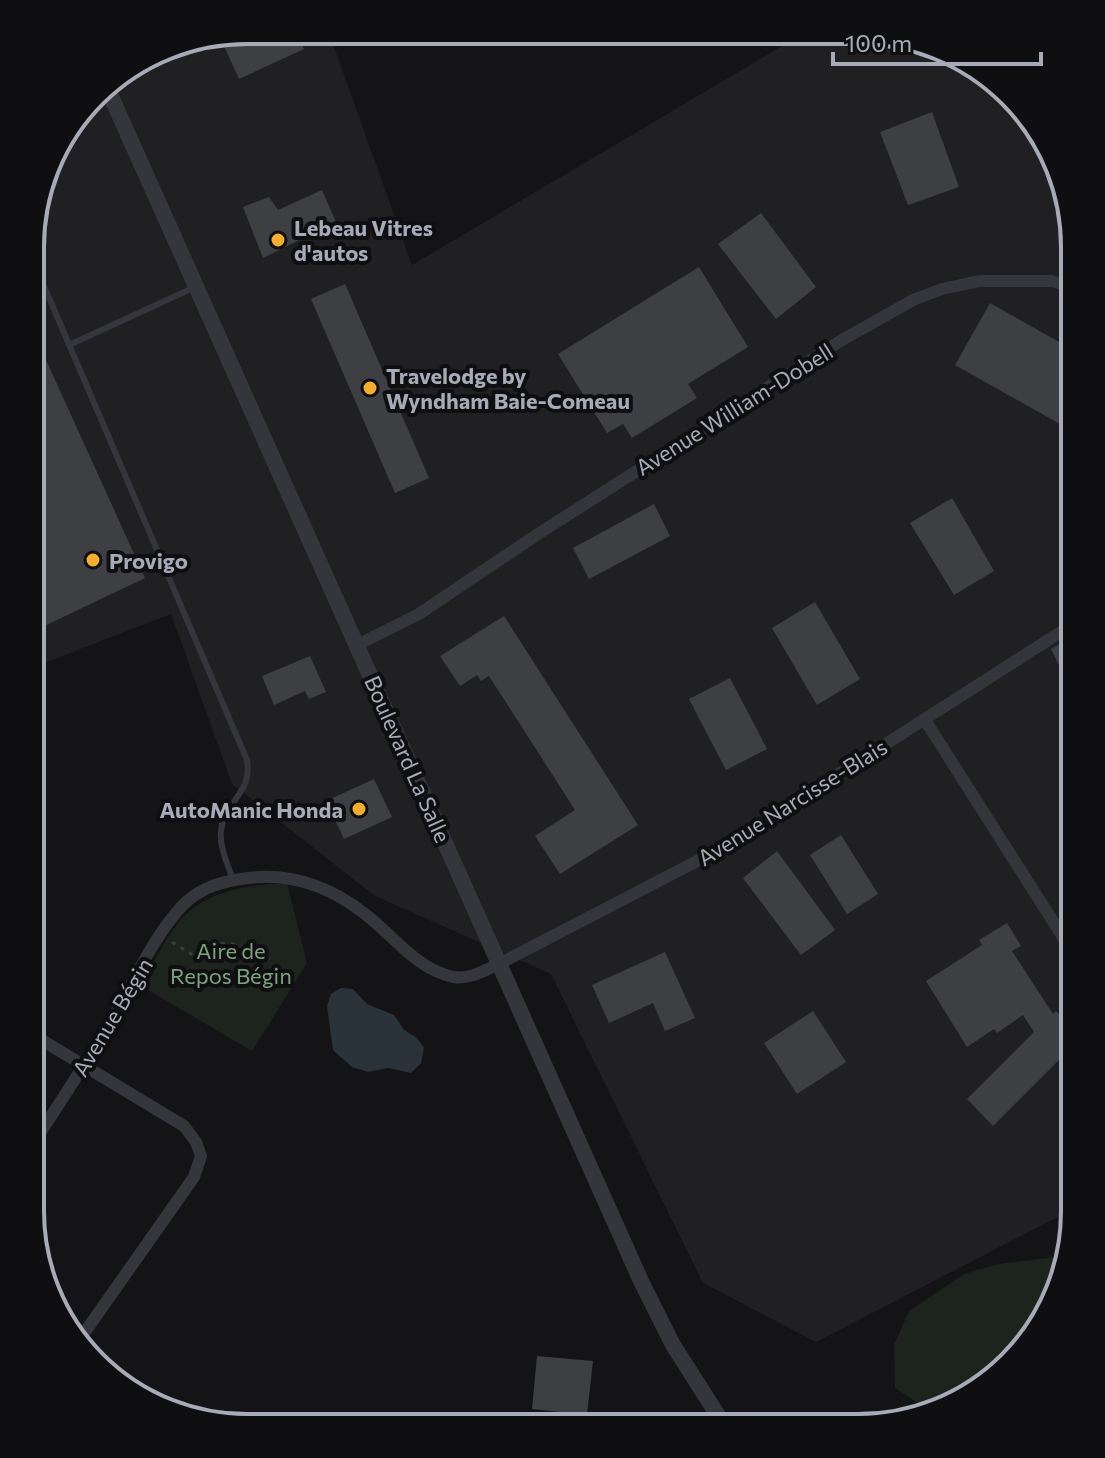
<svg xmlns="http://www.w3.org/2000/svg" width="1105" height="1458" font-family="Commissioner,sans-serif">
<rect width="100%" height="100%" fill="#141416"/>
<!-- built -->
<polygon fill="#202023" points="247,30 328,30 412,265 806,32 886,32 990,75 1052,151 1075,247 1075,1208 816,1342 703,1283 551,974 375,896 232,784 171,614 31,668 32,219 59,139 104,84 177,42"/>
<!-- green -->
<g fill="#1c241d">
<path d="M287,883l20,80 -55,88 -111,-65c12,-21 23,-46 38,-64 26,-32 71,-37 108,-39z"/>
<polygon points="1064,1256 1038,1332 954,1405 930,1411 895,1388 894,1345 909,1311 964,1274 998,1264"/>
</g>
<!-- water -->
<polygon fill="#2a333a" points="341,988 353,989 367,1004 394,1015 404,1030 417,1038 424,1048 421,1063 411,1073 388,1068 368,1072 352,1067 333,1050 327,1006 331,994"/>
<!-- building -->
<g fill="#3e3f43">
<polygon points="247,30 295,30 304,49 239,79 219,35"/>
<polygon points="932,112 959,187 908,205 880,132"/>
<polygon points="322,190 336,222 263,258 243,207 269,197 278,210"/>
<polygon points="761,213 816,287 776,319 718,244"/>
<polygon points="699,267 748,347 688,384 697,398 632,438 623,424 607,433 558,354"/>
<polygon points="345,284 429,478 395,493 311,299"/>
<polygon points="990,303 1075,351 1075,397 1060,424 955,365"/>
<polygon points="32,329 145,578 38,629 31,613"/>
<polygon points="952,498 994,571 954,595 910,523"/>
<polygon points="654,504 670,536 589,579 573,548"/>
<polygon points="815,602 860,679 817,705 772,628"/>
<polygon points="504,616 638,825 560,874 535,836 575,810 489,676 481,681 477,675 460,686 440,656"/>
<polygon points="1075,635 1075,697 1051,649"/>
<polygon points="310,656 326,692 309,699 305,691 274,705 262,676"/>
<polygon points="730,678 767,749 726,770 689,699"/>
<polygon points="374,779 392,817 344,839 326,801"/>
<polygon points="841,835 878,894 847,914 810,855"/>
<polygon points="777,851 835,930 801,955 743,878"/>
<polygon points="1007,923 1021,946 1012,951 1053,1014 1056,1011 1075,1030 1075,1044 993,1126 967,1099 1034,1032 1023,1015 997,1033 994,1029 967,1047 926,981 982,945 979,940"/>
<polygon points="665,952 695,1018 665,1031 653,1003 609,1023 592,985"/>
<polygon points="813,1011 846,1062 797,1094 764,1043"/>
<polygon points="537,1356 593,1361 587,1415 532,1409"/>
</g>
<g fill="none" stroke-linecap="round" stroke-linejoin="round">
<!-- path -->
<path stroke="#3b3d42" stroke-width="3" stroke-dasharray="4 6" stroke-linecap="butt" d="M172,942l29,18c23,-27 32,-17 60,-3"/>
<!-- service -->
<g stroke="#35363b" stroke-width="6">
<path d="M32,258l215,502c6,34 -23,41 -26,70 -2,17 7,35 12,50"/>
<polyline points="69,345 193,288"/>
</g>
<!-- minor -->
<g stroke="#35363b" stroke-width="12">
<polyline points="357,645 419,614 538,534 842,340 913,300 942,289 979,281 1052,281 1075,288"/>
<polyline points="925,720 1075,956"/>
<polyline points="30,1033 184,1126 196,1142 201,1156 194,1177 80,1339"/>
<path d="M30,1148c31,-46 60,-92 88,-139 19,-34 37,-74 64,-103 16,-17 37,-24 59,-27 47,-8 87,6 124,35 29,22 50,54 88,63 16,3 32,-7 46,-13l229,-119 347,-222"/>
</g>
<!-- tertiary -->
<polyline stroke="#35363b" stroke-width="16" points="105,83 641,1281 673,1345 726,1428"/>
</g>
<!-- markers -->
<g fill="#f3ae2f" stroke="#0f0f11" stroke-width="3">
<circle cx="278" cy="240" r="8"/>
<circle cx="370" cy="388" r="8"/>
<circle cx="93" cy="560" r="8"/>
<circle cx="359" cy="809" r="8"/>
</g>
<g text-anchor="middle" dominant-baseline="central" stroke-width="8" stroke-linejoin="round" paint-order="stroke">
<!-- poi labels -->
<g font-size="22" font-weight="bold" fill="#a6abb7" stroke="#0f0f11" text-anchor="start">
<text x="294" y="227">Lebeau Vitres<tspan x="294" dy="25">d'autos</tspan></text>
<text x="386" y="375">Travelodge by<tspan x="386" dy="25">Wyndham Baie-Comeau</tspan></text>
<text x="109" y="560">Provigo</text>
<text x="343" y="809" text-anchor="end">AutoManic Honda</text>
</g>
<!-- street labels -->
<g font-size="22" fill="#a6abb7" stroke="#0f0f11">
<text transform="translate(734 409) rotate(-32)">Avenue William-Dobell</text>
<text transform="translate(408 759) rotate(66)">Boulevard La Salle</text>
<text transform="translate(792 802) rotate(-32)">Avenue Narcisse-Blais</text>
<text transform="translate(112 1017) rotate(-59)">Avenue Bégin</text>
</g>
<!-- park labels -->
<g font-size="22" fill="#7da27e" stroke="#0f0f11">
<text x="231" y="950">Aire de<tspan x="231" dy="25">Repos Bégin</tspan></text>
</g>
</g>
<!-- crop -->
<path d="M0 0H1105V1458H0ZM247 44H858A203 203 0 0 1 1061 247V1211A203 203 0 0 1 858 1414H247A203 203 0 0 1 44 1211V247A203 203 0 0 1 247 44Z" fill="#0f0f11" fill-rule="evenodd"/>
<path fill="none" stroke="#a6abb7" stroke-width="4" d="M247 44H858A203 203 0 0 1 1061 247V1211A203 203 0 0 1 858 1414H247A203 203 0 0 1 44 1211V247A203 203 0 0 1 247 44Z"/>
<!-- scale -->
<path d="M833 52v12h208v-12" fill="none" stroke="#a6abb7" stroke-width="4"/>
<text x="845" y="52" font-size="24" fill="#a6abb7" stroke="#0f0f11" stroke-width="6" paint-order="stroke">100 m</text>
</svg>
